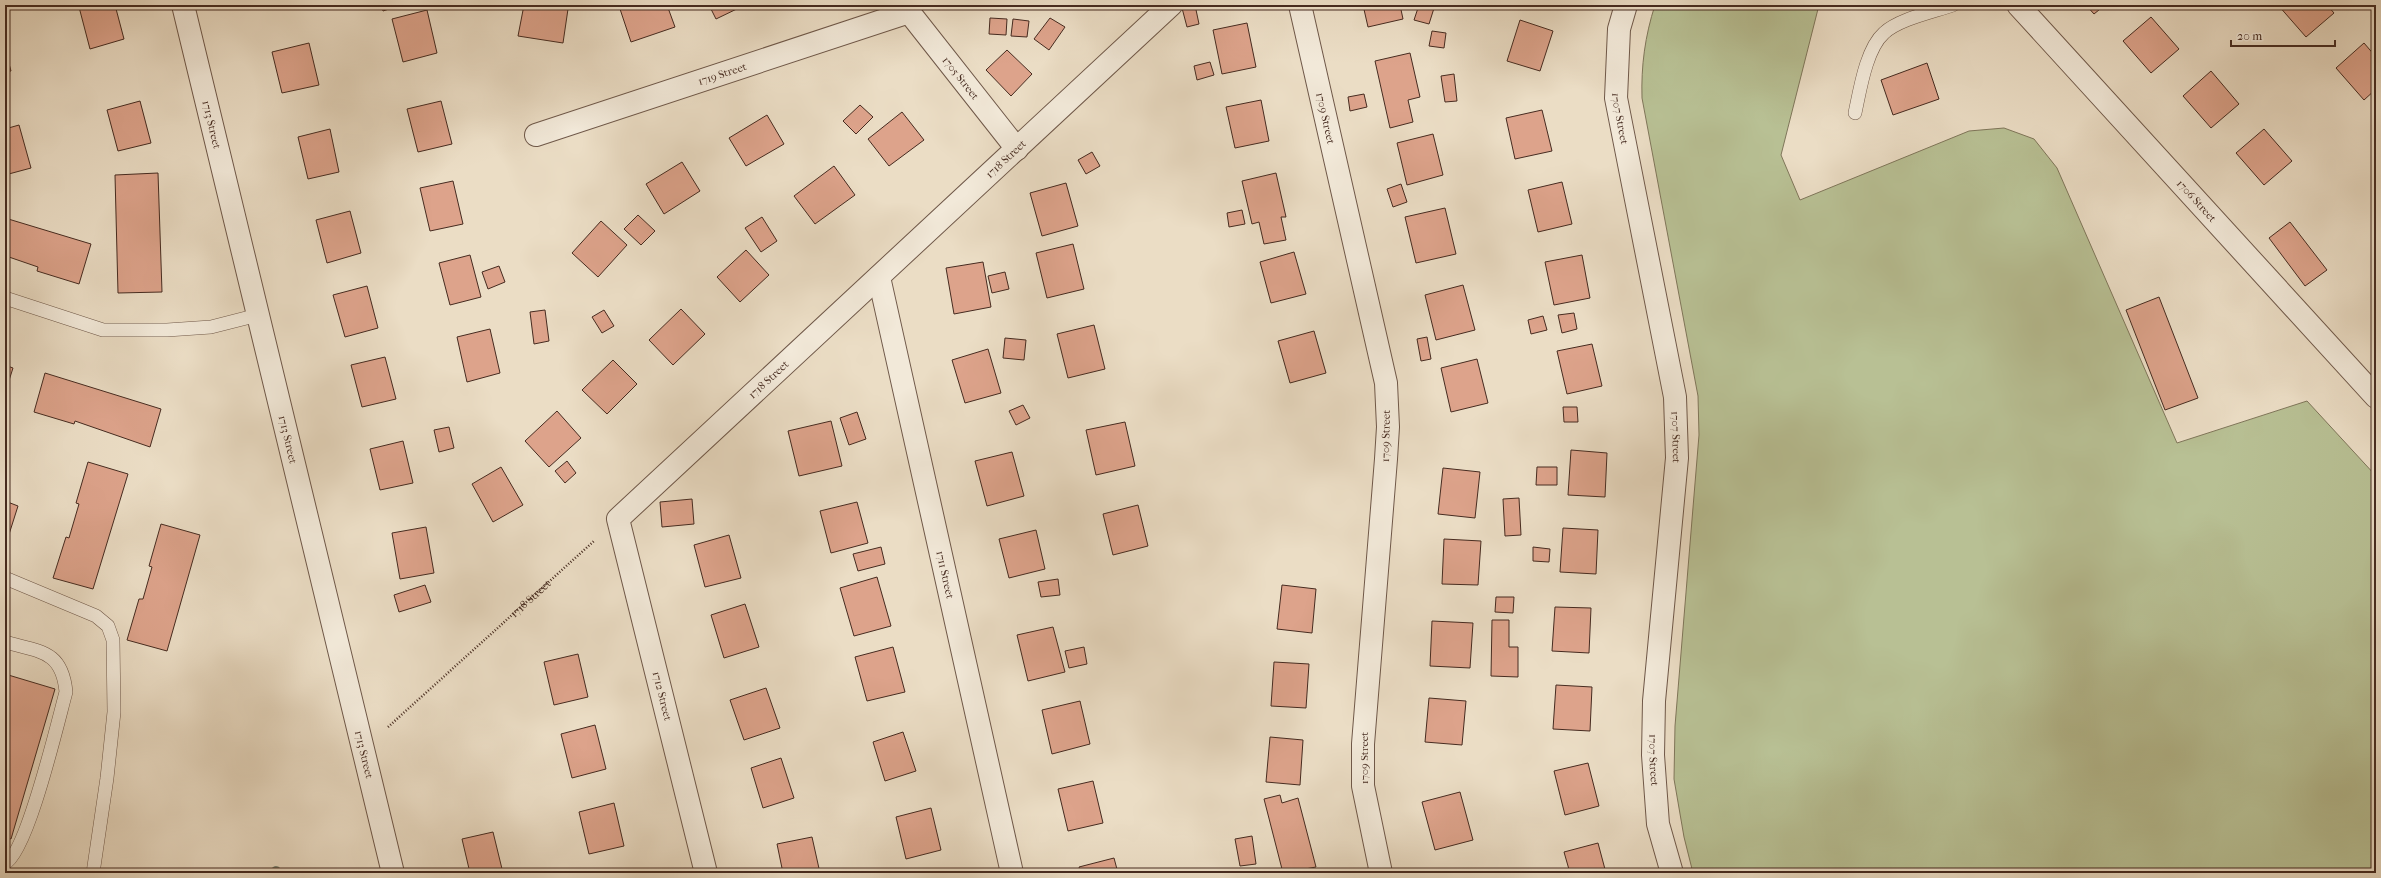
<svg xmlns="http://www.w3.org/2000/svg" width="2381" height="878" font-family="'IM FELL French Canon',serif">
<rect width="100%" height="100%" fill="#ebddc5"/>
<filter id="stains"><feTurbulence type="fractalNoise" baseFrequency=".005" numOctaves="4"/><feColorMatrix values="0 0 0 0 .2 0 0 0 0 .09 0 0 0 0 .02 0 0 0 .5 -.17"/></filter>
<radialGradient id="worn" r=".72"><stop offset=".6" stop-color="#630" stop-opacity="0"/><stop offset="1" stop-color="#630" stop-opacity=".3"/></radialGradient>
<!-- green -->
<path fill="#b8c094" stroke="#7f765a" d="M1655,5h164l-38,150 19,45 169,-69 35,-3 30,11 23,29 120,275 130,-42 69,75v397h-683l-9,-36 -10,-58 1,-53 24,-291 -1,-39 -56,-298c-1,-32 3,-62 13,-93z"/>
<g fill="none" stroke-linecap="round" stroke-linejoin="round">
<!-- stream -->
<polyline stroke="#788375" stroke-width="10" points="275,873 276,871"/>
</g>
<!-- building -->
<g fill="#dda38b" stroke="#462b20">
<polygon points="87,5 115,5 124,39 90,49 79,7"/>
<polygon points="381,5 401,5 383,11"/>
<polygon points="524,5 542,5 568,9 563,43 518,36"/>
<polygon points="631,5 667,5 675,27 631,42 620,9"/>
<polygon points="709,5 745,5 716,19"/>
<polygon points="981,5 1002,5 1002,7"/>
<polygon points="1195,5 1199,24 1187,27 1182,8"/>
<polygon points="1363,5 1400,5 1403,19 1368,27"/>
<polygon points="1419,5 1435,5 1429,24 1414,20"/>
<polygon points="2086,5 2105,5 2094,14"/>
<polygon points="2278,5 2327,5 2334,13 2306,37"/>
<polygon points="427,10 437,53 403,62 392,19"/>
<polygon points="2151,17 2179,49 2151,73 2123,41"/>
<polygon points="990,18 1007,19 1006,35 989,34"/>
<polygon points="1050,18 1065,27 1049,50 1034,39"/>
<polygon points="1013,19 1029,21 1027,37 1011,36"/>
<polygon points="1520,20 1553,31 1540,71 1507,61"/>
<polygon points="1247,23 1256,67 1222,74 1213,30"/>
<polygon points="1432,31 1446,33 1444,48 1429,46"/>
<polygon points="309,43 319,85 282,93 272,52"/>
<polygon points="2364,43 2376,57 2376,89 2364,100 2336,68"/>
<polygon points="5,49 11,71 5,72"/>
<polygon points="1007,50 1032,74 1011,96 986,70"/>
<polygon points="1410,53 1420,97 1408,100 1413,122 1390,128 1375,61"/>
<polygon points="1210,62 1214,75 1197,80 1194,66"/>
<polygon points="1927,63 1939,99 1893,115 1881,80"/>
<polygon points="2211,71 2239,104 2211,128 2183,96"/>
<polygon points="1454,74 1457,101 1445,102 1441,76"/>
<polygon points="1364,94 1367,107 1350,111 1348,97"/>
<polygon points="1261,100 1269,141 1235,148 1226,107"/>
<polygon points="140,101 151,143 118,151 107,110"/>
<polygon points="441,101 452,144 418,152 407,109"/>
<polygon points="860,105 873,117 856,134 843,121"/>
<polygon points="1542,110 1552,151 1515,159 1506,118"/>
<polygon points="902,112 924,140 889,166 868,139"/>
<polygon points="767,115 784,144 746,166 729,138"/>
<polygon points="19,125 31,168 5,175 5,129"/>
<polygon points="330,129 339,172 308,179 298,137"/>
<polygon points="2264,129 2292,161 2264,185 2236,153"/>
<polygon points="1433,134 1443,175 1407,185 1397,143"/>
<polygon points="1092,152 1100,166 1086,174 1078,160"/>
<polygon points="682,162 700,191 664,214 646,184"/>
<polygon points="834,166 855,195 815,224 794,196"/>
<polygon points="158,173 162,292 118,293 115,175"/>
<polygon points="1276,173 1286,217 1281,217 1286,240 1264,244 1259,222 1252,224 1242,181"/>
<polygon points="453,181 463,224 430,231 420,188"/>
<polygon points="1562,182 1572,224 1538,232 1528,190"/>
<polygon points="1066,183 1078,226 1042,236 1030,193"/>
<polygon points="1401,184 1407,202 1393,207 1387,189"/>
<polygon points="1445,208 1456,254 1416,263 1405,217"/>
<polygon points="1242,210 1245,224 1229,227 1227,213"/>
<polygon points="350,211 361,253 327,263 316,220"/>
<polygon points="638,215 655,231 641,245 624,229"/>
<polygon points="762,217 777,241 761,252 745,228"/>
<polygon points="5,218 91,244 79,284 37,271 38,267 6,256 5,259"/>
<polygon points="601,221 627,245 598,277 572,253"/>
<polygon points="2290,222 2327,270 2305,286 2269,238"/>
<polygon points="1073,244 1084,289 1047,298 1036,253"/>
<polygon points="746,250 769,275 740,302 717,277"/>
<polygon points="1294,252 1306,294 1271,303 1260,262"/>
<polygon points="470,255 481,297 450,305 439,263"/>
<polygon points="1582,255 1590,298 1554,305 1545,262"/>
<polygon points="983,262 991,307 954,314 946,268"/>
<polygon points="499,266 505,282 488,289 482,272"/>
<polygon points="1005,272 1009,289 992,293 988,276"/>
<polygon points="1463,285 1475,330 1436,340 1425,295"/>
<polygon points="367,286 378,328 345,337 333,295"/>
<polygon points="2159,297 2198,398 2165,410 2126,310"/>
<polygon points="681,309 705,334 673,365 649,340"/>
<polygon points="545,310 549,341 534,344 530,312"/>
<polygon points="604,310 614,326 602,333 592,317"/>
<polygon points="1574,313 1577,329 1562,333 1558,315"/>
<polygon points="1543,316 1547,330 1531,334 1528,320"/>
<polygon points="1094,325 1105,369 1068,378 1057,334"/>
<polygon points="490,329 500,373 467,382 457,337"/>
<polygon points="1314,331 1326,373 1290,383 1278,341"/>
<polygon points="1427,337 1431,359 1421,361 1417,339"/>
<polygon points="1005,338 1026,340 1024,360 1003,358"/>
<polygon points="1592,344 1602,386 1567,394 1557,351"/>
<polygon points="988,349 1001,393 965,403 952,360"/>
<polygon points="385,357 396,399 362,407 351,365"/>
<polygon points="1477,359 1488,403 1451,412 1441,368"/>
<polygon points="613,360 637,384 607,414 582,390"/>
<polygon points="5,365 13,368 5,393"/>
<polygon points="45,373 161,409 150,447 75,421 74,424 34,412"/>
<polygon points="1023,405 1030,418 1016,425 1009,411"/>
<polygon points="1563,407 1577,407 1578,422 1564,422"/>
<polygon points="557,411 581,438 549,467 525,441"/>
<polygon points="857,412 866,439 849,445 840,418"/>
<polygon points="831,421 842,466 799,476 788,431"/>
<polygon points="1125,422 1135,466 1096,475 1086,430"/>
<polygon points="449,427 454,448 439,452 434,430"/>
<polygon points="403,441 413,483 380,490 370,449"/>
<polygon points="1571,450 1607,453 1605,497 1568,495"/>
<polygon points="1012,452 1024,496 987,506 975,461"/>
<polygon points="567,461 576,473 565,483 555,471"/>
<polygon points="88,462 128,474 93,589 53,578 66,537 69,538 79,504 76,503"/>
<polygon points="501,467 523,505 493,522 472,484"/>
<polygon points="1537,467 1557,467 1557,485 1536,485"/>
<polygon points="1443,468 1480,472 1475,518 1438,514"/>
<polygon points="1519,498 1521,535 1505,536 1503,499"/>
<polygon points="692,499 694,524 662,527 660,502"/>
<polygon points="5,501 18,506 5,547"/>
<polygon points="857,502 868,543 831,553 820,511"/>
<polygon points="1138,505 1148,546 1113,555 1103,514"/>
<polygon points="161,524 200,535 167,651 127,640 139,599 143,599 152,567 149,566"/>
<polygon points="426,527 434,573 400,579 392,533"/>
<polygon points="1563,528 1598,530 1596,574 1560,572"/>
<polygon points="1036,530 1045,569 1009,578 999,539"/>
<polygon points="729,535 741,578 705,587 694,545"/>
<polygon points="1444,539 1481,541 1478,585 1442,584"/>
<polygon points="881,547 885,564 858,571 853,554"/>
<polygon points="1533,547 1550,549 1549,562 1533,561"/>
<polygon points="877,577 891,626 854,636 840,588"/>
<polygon points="1058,579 1060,595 1041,597 1038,582"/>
<polygon points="425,585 431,602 399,612 394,595"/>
<polygon points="1282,585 1316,589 1312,633 1277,629"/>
<polygon points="1496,597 1514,597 1513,613 1495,612"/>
<polygon points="745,604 759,647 724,658 711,615"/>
<polygon points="1555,607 1591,608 1589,653 1552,651"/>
<polygon points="1492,620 1509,620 1509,647 1518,647 1518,677 1491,676"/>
<polygon points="1432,621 1473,623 1470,668 1430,666"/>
<polygon points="1053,627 1065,672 1028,681 1017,635"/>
<polygon points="893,647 905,692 867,701 855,657"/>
<polygon points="1084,647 1087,664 1069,668 1065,651"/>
<polygon points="578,654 588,697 554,705 544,662"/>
<polygon points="1274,662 1309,664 1306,708 1271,706"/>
<polygon points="5,674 55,689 11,839 5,837"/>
<polygon points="1556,685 1592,687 1590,731 1553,729"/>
<polygon points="766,688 780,728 744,740 730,700"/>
<polygon points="1429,698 1466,701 1462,745 1425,742"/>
<polygon points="1080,701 1090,744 1052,754 1042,710"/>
<polygon points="595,725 606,769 572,778 561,734"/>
<polygon points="903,732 916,771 885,781 873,742"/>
<polygon points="1270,737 1303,740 1300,785 1266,782"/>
<polygon points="781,758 794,798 763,808 751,768"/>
<polygon points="1588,763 1599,806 1565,815 1554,771"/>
<polygon points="1093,781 1103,823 1068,831 1058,789"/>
<polygon points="1460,792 1473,840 1435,850 1422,802"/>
<polygon points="1280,795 1282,803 1298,798 1316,867 1283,873 1264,799"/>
<polygon points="614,803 624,846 589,854 579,812"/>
<polygon points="931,808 941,850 906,859 896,817"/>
<polygon points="493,832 503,873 470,873 462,839"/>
<polygon points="1252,836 1256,864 1240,866 1235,839"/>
<polygon points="812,837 820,873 783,873 777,844"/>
<polygon points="1598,843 1606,873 1570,873 1564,852"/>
<polygon points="1114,858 1118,873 1081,873 1079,867"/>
</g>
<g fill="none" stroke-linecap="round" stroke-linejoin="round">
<defs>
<g id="service">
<path d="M1855,113c5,-23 11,-64 29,-80 15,-14 49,-21 69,-28"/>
<polyline points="5,298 103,330 167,330 211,327 258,315"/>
<polyline points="5,578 96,616 108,626 113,640 114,712 107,778 93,873"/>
<path d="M5,642c35,10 57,8 61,50 -8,29 -39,162 -61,171"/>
</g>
<g id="minor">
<path id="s2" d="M183,5l210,868"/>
<path id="s3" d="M908,5l1,7 108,137"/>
<path id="s4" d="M1300,5l86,378 2,44 -2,32 -23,285v42l18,87"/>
<path id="s5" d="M1626,5l-7,24 -3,69 59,299 2,61 -23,243 -1,54 5,69 14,49"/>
<path id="s6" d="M2018,5l358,392"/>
<path id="s7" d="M536,135l373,-123"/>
<path id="s8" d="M879,277l133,596"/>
<path id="s9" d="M706,873l-88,-354 553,-514"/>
</g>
</defs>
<!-- service casing -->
<use href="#service" stroke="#6f5849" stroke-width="14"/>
<!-- minor casing -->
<use href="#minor" stroke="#6f5849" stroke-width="24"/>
<!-- path -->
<path stroke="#462b20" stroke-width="2.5" stroke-dasharray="1 2" stroke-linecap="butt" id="s1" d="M388,727l206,-186"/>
<!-- service -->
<use href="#service" stroke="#f2e9d9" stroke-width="13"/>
<!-- minor -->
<use href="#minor" stroke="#f2e9d9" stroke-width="22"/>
</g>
<g text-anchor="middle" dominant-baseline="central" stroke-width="3" stroke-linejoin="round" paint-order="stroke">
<!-- street labels -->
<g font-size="11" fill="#462b20" stroke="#f2e9d9">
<text stroke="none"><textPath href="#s7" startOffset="196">1719 Street</textPath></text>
<text stroke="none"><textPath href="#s3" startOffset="91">1705 Street</textPath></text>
<text stroke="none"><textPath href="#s4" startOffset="116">1709 Street</textPath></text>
<text stroke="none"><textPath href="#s5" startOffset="115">1707 Street</textPath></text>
<text stroke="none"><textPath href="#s2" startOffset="123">1713 Street</textPath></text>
<text stroke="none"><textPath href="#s9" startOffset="894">1718 Street</textPath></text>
<text stroke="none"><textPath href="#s6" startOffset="265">1706 Street</textPath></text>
<text stroke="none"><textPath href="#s9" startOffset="570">1718 Street</textPath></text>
<text transform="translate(1386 436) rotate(-89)">1709 Street</text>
<text stroke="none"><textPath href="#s5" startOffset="439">1707 Street</textPath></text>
<text stroke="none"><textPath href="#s2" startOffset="447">1713 Street</textPath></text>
<text stroke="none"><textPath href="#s8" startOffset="305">1711 Street</textPath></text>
<text stroke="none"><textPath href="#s1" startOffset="192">1718 Street</textPath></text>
<text transform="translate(662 696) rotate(76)">1712 Street</text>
<text stroke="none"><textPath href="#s2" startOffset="771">1713 Street</textPath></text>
<text transform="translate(1364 758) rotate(-90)">1709 Street</text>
<text stroke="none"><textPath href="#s5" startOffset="763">1707 Street</textPath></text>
</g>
</g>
<!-- margin -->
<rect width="2381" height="878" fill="none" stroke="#ebddc5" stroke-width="20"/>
<rect x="6" y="6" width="2369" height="866" fill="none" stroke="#462b20" stroke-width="2"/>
<rect x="10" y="10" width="2361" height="858" fill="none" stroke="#462b20"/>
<!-- scale -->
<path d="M2231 40v6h104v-6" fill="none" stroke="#462b20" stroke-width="2"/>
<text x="2237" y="40" font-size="12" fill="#462b20" stroke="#f2e9d9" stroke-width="3" paint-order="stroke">20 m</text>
<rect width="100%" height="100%" filter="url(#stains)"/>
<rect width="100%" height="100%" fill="url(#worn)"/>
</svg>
